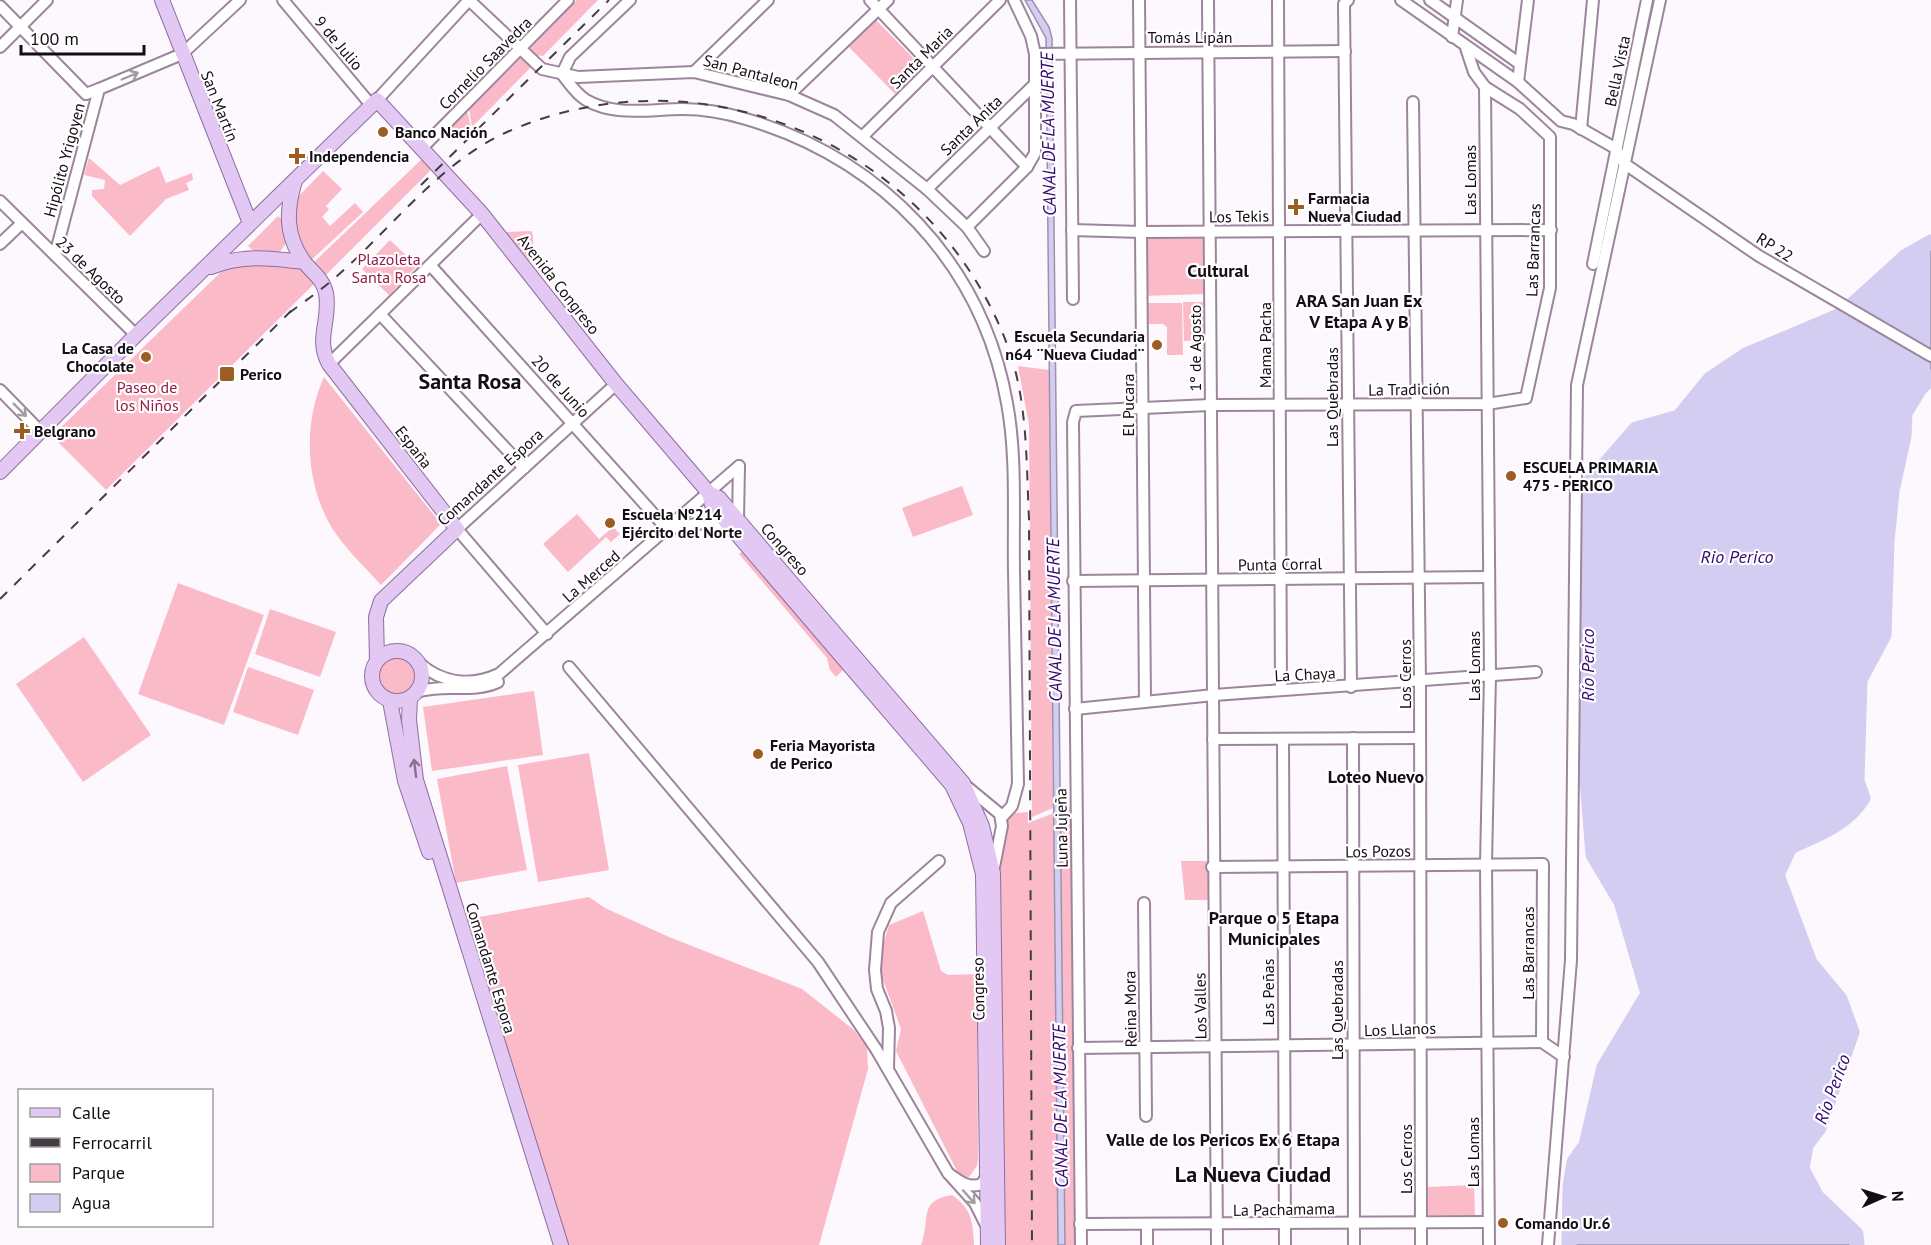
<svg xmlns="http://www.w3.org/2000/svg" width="1931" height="1245" font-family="'PT Sans',sans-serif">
<rect width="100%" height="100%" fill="#fdf8fd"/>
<!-- green -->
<g fill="#fbbac7">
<polygon points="577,0 598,0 543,56 535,55 529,50"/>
<polygon points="876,20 922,67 895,94 849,47"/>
<polygon points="522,57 533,59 535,63 472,127 469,109"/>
<polygon points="467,110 471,128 460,140 439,137"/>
<polygon points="89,158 120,185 159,166 166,183 192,173 193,180 186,183 189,190 166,199 130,236 92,196 92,190 104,189 105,180 84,175"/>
<polygon points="423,158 433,168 322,279 310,266"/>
<polygon points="323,171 342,189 326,206 329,209 322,217 330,226 355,203 363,212 308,263 293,233 293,202"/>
<polygon points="278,216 283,221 287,242 279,253 258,255 248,246"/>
<polygon points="531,231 533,235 533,258 529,261 506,232"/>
<polygon points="1205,234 1206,294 1143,296 1141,236"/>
<polygon points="390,240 417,266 389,295 362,269"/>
<polygon points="235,264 296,265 317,281 106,490 52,436 225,268"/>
<polygon points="1183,302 1203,302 1204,340 1184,341"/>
<polygon points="1145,303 1182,303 1183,355 1167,355 1167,327 1163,324 1145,324"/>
<polygon points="1018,366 1049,370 1053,808 1032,817 1029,425"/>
<path d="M324,377l117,147 -60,61c-18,-20 -41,-41 -53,-64 -23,-44 -24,-100 -4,-144z"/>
<polygon points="962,486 973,515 913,537 902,508"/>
<polygon points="577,514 599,539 613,527 620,534 611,542 606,537 568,572 543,544"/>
<polygon points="743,551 846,667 836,677 830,670 827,658 739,554"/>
<polygon points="178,583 264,615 224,725 138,694"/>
<polygon points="270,609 336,632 320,677 255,654"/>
<polygon points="84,637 151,735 83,782 16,684"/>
<circle cx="397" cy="675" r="21"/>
<polygon points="248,667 314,690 298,735 233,712"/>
<polygon points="534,691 543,755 432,771 423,707"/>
<polygon points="589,753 609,870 538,882 518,765"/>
<polygon points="507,766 527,870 456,883 437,779"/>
<polygon points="1072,806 1076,1245 1000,1245 995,860 1002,814 1028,812 1028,823"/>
<polygon points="1181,861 1208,861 1208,900 1185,900"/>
<polygon points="589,897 605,908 669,937 802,989 854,1030 867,1048 868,1069 819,1245 566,1245 463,920"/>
<polygon points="923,911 941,971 948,975 977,974 978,1158 977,1166 969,1177 963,1177 958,1173 896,1051 901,1029 881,974 883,945 889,925"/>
<polygon points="1474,1185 1475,1215 1428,1215 1428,1187"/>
<path d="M952,1195c20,14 21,27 22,50h-53c10,-26 -4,-44 31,-50z"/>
</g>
<!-- water -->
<g fill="#d3cdf1" stroke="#9a93af" stroke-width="1.5">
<polygon points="1025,0 1032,0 1049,27 1052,38 1065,1245 1058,1245 1046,38"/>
<path d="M1931,242v135l-12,13 -14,23 -1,23 -12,55 -5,51 -3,93 -24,45 -3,101 6,17c-17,27 -45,36 -73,49l-13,28 33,88 30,36 12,33 -33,96 -13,17 -4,24 15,28 39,37 1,11h-288l1,-58 4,-25 12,-17 18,-78 44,-73 -26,-92 -29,-47 -7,-88 2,-283 48,-55 43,-12 31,-38 36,-24 95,-40 65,-59z"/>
</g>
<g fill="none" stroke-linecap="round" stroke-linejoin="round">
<!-- river -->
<g stroke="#d3cdf1" stroke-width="15">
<polyline points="1569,1245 1570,1187 1574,1162 1586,1145 1604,1067 1648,994 1621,902 1593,855 1586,767 1588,484 1636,429 1679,417 1710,379 1746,355 1841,315 1906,256 1931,242"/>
<path d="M1857,1245l-1,-11 -39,-37 -15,-28 4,-24 13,-17 33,-96 -12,-33 -30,-36 -33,-88 13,-28c28,-13 56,-22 73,-49l-6,-17 3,-101 24,-45 3,-93 5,-51 12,-55 1,-23 14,-23 12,-13"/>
</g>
<defs>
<g id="minor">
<polyline points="283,0 371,105"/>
<polyline points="469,0 542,69 578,77 694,72 789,95 834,115 927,189 967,227 984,251"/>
<polyline points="870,0 1027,167"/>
<polyline points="1070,0 1073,299"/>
<polyline points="1139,0 1145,702"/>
<polyline points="1208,0 1217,1245"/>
<polyline points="1278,0 1281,690"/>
<polyline points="1348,0 1344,4 1351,687"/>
<polyline points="1401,0 1518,82 1561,121 1573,124 1615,148 1625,164 1759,256 1931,356"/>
<polyline points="1430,0 1520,64"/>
<polyline points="0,6 86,94 99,89"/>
<polyline points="1452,37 1457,0"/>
<polyline points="0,47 47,0"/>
<polyline points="1035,54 1345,51"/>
<polyline points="694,72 768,0"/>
<path d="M562,74c7,9 14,20 24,26 29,17 65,9 97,9 22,0 43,4 63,10 135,40 236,143 261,284 10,54 6,113 7,168 1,71 2,142 4,213l-6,22 -11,12"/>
<polyline points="562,74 570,57 630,0"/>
<polyline points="1518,82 1528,0"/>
<polyline points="1485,87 1490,675 1486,864 1489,1245"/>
<polyline points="789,95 888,0"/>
<polyline points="377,100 469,0"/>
<polyline points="1413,102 1420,682 1421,1245"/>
<polyline points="1581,129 1593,0"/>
<polyline points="863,136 1000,0"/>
<polyline points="423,147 568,0"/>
<polyline points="927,189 1036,83"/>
<polyline points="0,201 136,335"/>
<polyline points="967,227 1027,167 1035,153 1035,54 1031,36 1014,0"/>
<polyline points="1072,230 1142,232 1551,230"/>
<polyline points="0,244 21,224"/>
<polyline points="55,255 99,89 182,54 240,0"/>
<polyline points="1593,264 1647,0"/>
<polyline points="431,266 667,529 703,523 730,526"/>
<polyline points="380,314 524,468"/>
<polyline points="329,364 482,214"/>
<polyline points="0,390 40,431"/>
<polyline points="738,519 739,466"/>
<polyline points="1073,581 1488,577"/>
<polyline points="547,634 457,529 616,384"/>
<path d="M419,663c23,20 51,24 80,11l240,-208"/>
<polyline points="569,667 818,962 876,1049 948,1173"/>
<path d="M417,692c27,-9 54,2 81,-10"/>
<polyline points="1075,709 1214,695 1536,672"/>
<polyline points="1353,738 1354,1245"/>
<polyline points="1213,739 1420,738"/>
<polyline points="1283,739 1285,1245"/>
<polyline points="966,786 1000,814 1002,826 994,867"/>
<polyline points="1212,867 1543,864 1542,1042"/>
<polyline points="1144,903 1146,1116"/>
<polyline points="1542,1042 1564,1057"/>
<polyline points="1078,1048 1542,1042"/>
<polyline points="888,1068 889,1028 886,1011 877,989 875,970 878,932 891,903 939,861"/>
<path d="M985,1223l-10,-20 -27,-30c11,8 20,16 34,11l5,-9"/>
<polyline points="1080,1224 1488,1222"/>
<polyline points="1147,1224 1147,1245"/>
<polyline points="1081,1245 1073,422 1076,411 1210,405 1487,404 1526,398 1550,288 1550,137 1520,109 1485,87 1474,72 1466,48"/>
<polyline points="1548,1245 1571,960 1577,385 1660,0"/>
</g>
<g id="major">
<polyline points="162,0 250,223"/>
<path d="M295,181c-9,29 -10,56 10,82 8,10 18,16 21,30 5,28 -11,45 3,71l128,165 -76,72 -5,16 1,43"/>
<path d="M211,267c31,-13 60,-9 93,-5"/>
<polyline points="0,472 136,335 377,100 482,214 616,384 709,493 719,498 963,783 982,826 993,873 998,1245"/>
<polyline points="709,493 712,505 952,785 970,823 983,874 988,1245"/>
<circle cx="397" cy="676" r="25"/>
<polyline points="410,698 409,720 416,780 561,1245"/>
<polyline points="390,701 405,781 429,852"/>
</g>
</defs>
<!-- minor casing -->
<use href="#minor" stroke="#9d869b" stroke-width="14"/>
<!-- major casing -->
<use href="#major" stroke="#8d6fa0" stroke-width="16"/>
<!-- minor -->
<use href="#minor" stroke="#fff" stroke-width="10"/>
<!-- major -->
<use href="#major" stroke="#e2c8f3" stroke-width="14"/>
<!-- rail -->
<g stroke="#443d44" stroke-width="2" stroke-dasharray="10 10" stroke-linecap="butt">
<polyline points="421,185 609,0"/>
<path d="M289,313c16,-12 32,-23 47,-36 55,-48 103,-114 171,-145 196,-86 424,13 500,212 21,56 19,116 22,175l3,726"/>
<polyline points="0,599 294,308"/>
</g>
</g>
<!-- one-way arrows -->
<defs><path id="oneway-shaft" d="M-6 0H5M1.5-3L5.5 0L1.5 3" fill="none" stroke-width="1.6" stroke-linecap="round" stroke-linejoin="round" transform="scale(1.5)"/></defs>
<g stroke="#a19ea1">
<use href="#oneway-shaft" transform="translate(130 76) rotate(-23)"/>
<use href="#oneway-shaft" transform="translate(20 410) rotate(45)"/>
<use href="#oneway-shaft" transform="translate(969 1197) rotate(48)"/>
</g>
<use stroke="#86748f" href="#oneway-shaft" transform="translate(415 768) rotate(-97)"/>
<!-- markers -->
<g fill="#9c5d24" stroke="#fff" stroke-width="2">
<circle cx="383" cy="132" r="6"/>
<path d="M294 147h6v6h6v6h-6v6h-6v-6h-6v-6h6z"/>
<path d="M1293 198h6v6h6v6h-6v6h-6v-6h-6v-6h6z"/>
<circle cx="1157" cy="345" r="6"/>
<circle cx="146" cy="357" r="6"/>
<rect x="219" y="366" width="16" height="16" rx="3"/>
<path d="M19 422h6v6h6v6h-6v6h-6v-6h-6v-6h6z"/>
<circle cx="1511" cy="476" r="6"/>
<circle cx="610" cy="523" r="6"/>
<circle cx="758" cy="754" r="6"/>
<circle cx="1503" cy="1223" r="6"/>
</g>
<g text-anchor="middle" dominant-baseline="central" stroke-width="4.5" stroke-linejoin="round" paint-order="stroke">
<!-- street labels -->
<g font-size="16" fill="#150d15" stroke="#fff">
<text x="1190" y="37">Tomás Lipán</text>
<text transform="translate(339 43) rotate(50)">9 de Julio</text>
<text transform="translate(921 57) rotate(-45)">Santa Maria</text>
<text transform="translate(485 63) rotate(-45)">Cornelio Saavedra</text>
<text transform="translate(1617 71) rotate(-78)">Bella Vista</text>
<text transform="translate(751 72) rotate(15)">San Pantaleon</text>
<text transform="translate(220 106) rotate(68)">San Martín</text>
<text transform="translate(971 125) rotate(-44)">Santa Anita</text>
<text transform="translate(64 160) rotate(-75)">Hipólito Yrigoyen</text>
<text transform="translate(1470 180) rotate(-90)">Las Lomas</text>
<text transform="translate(1239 216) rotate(-1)">Los Tekis</text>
<text transform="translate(1775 247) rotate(32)">RP 22</text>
<text transform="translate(1533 250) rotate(-88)">Las Barrancas</text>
<text transform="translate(91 270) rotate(44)">23 de Agosto</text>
<text transform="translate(559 284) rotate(52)">Avenida Congreso</text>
<text transform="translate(1265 345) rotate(-90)">Mama Pacha</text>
<text transform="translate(1195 348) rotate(-90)">1º de Agosto</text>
<text transform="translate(561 386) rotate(48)">20 de Junio</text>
<text transform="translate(1409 389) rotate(-1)">La Tradición</text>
<text transform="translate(1332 397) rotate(-90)">Las Quebradas</text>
<text transform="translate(1128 405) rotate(-90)">El Pucara</text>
<text transform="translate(414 447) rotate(52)">España</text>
<text transform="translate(490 477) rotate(-42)">Comandante Espora</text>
<text transform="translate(785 549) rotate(49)">Congreso</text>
<text transform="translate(1280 564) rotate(-1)">Punta Corral</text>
<text transform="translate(591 576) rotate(-41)">La Merced</text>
<text transform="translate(1474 666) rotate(-90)">Las Lomas</text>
<text transform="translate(1305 674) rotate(-3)">La Chaya</text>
<text transform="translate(1405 674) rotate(-90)">Los Cerros</text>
<text transform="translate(1061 828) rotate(-91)">Luna Jujeña</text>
<text transform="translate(1378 851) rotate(-1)">Los Pozos</text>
<text transform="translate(1528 953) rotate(-90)">Las Barrancas</text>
<text transform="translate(491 968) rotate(73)">Comandante Espora</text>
<text transform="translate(978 989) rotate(-91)">Congreso</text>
<text transform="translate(1268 992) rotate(-90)">Las Peñas</text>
<text transform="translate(1200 1006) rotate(-91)">Los Valles</text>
<text transform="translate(1130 1009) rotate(-91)">Reina Mora</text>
<text transform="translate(1337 1010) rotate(-90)">Las Quebradas</text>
<text transform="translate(1400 1029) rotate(-2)">Los Llanos</text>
<text transform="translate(1473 1152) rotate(-90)">Las Lomas</text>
<text transform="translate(1406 1159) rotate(-90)">Los Cerros</text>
<text transform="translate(1284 1209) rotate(-1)">La Pachamama</text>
</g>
<!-- poi labels -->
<g font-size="16" font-weight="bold" fill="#150d15" stroke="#fff" text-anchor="start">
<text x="395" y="132">Banco Nación</text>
<text x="309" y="156">Independencia</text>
<text x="1308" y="198">Farmacia<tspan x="1308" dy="18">Nueva Ciudad</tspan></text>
<text x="1145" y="336" text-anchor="end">Escuela Secundaria<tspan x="1145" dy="18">n64 ¨Nueva Ciudad¨</tspan></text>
<text x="134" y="348" text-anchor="end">La Casa de<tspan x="134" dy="18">Chocolate</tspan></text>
<text x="240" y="374">Perico</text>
<text x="34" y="431">Belgrano</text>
<text x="1523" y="467">ESCUELA PRIMARIA<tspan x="1523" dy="18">475 - PERICO</tspan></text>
<text x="622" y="514">Escuela Nº214<tspan x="622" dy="18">Ejército del Norte</tspan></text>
<text x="770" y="745">Feria Mayorista<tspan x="770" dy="18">de Perico</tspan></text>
<text x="1515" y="1223">Comando Ur.6</text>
</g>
<!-- park labels -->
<g font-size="16" fill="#931c47" stroke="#fff">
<text x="389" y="259">Plazoleta<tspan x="389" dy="18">Santa Rosa</tspan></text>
<text x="147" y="387">Paseo de<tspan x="147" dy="18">los Niños</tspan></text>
</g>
<!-- water labels -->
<g font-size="18" font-style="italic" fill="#350872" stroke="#fff">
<text transform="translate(1048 134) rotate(-91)">CANAL DE LA MUERTE</text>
<text x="1737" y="556">Rio Perico</text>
<text transform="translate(1054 620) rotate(-91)">CANAL DE LA MUERTE</text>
<text transform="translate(1587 665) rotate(-90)">Río Perico</text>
<text transform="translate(1832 1089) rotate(-70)">Río Perico</text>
<text transform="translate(1060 1106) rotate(-91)">CANAL DE LA MUERTE</text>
</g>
<!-- neighbourhood labels -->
<g font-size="18" font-weight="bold" fill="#150d15" stroke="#fff">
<text x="1218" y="270">Cultural</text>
<text x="1359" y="300">ARA San Juan Ex<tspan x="1359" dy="21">V Etapa A y B</tspan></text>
<text x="1376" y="776">Loteo Nuevo</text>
<text x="1274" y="917">Parque o 5 Etapa<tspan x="1274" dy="21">Municipales</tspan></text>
<text x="1223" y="1139">Valle de los Pericos Ex 6 Etapa</text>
</g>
<!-- district labels -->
<g font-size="22" font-weight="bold" fill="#150d15" stroke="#fff">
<text x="470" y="381">Santa Rosa</text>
<text x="1253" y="1174">La Nueva Ciudad</text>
</g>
</g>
<!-- legend -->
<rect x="18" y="1089" width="195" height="138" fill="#ffffff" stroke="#a19ea1" stroke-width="1.5"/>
<rect x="30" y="1108" width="30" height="9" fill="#e2c8f3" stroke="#a19ea1" stroke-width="1.5"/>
<text x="72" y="1119" font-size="18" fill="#150d15">Calle</text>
<rect x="30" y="1138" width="30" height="9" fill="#443d44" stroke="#a19ea1" stroke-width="1.5"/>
<text x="72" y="1149" font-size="18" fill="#150d15">Ferrocarril</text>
<rect x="30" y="1164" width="30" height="18" fill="#fbbac7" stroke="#a19ea1" stroke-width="1.5"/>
<text x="72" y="1179" font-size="18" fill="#150d15">Parque</text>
<rect x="30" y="1194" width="30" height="18" fill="#d3cdf1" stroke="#a19ea1" stroke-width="1.5"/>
<text x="72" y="1209" font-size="18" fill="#150d15">Agua</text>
<!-- north arrow -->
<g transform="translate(1883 1197) rotate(87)" stroke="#ffffff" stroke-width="4.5" paint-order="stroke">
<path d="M0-4.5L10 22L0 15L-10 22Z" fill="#150d15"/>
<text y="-9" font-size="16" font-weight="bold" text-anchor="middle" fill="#150d15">N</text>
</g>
<!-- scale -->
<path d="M21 45v9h123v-9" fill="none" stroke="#150d15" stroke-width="3"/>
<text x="30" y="45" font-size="18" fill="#150d15" stroke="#ffffff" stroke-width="4.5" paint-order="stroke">100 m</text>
</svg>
